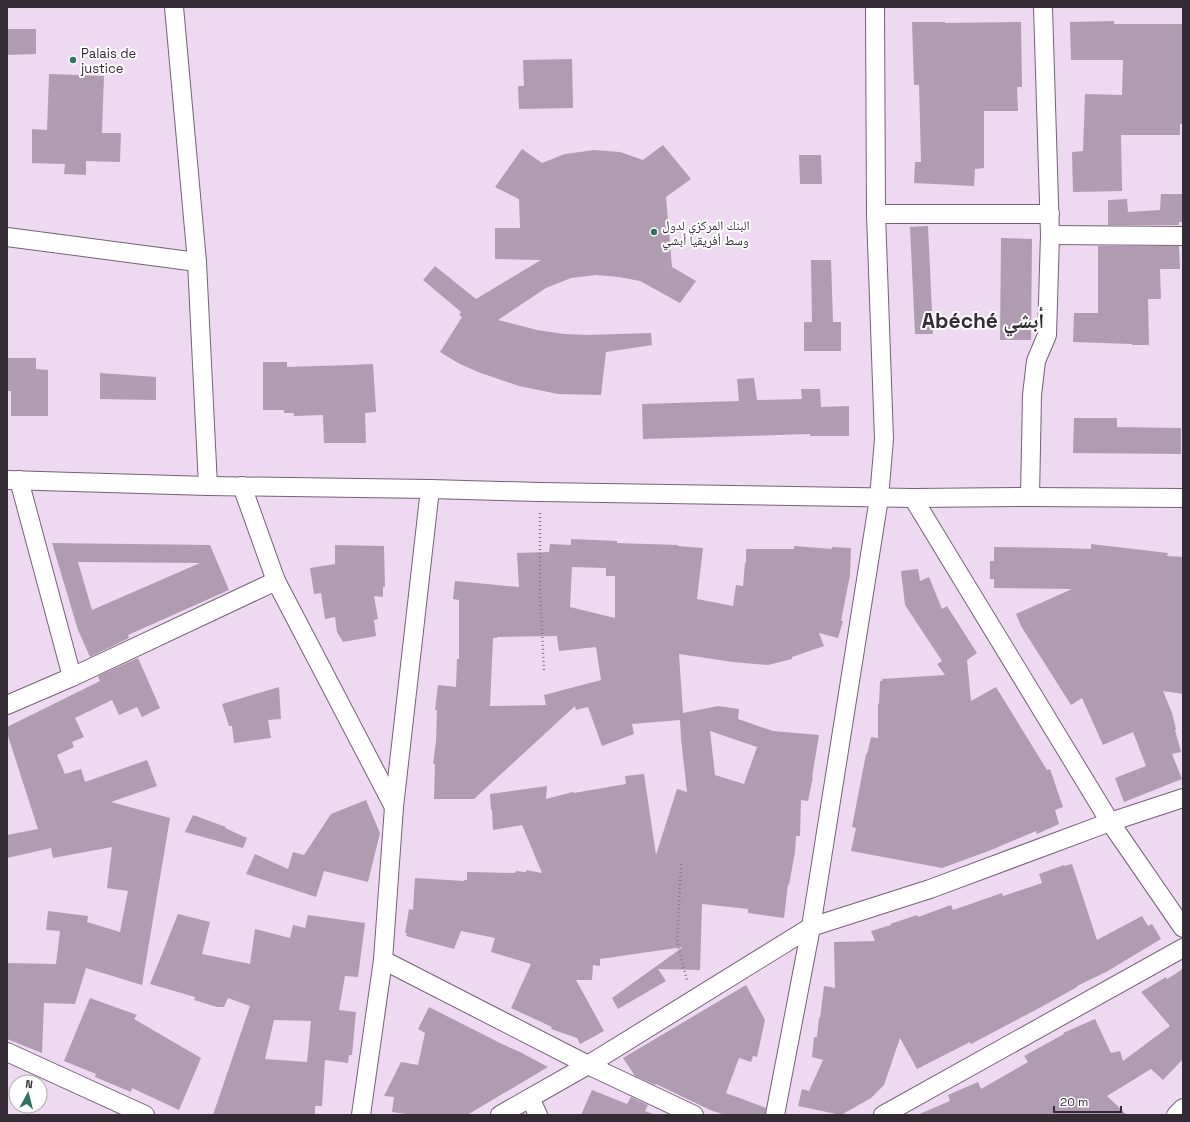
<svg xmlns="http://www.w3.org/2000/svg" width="1190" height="1122" font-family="'Space Grotesk','Noto Naskh Arabic',sans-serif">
<rect width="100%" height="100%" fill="#efd8f1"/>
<!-- building -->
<g fill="#b19bb3" fill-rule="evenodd">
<polygon points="1114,21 1114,24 1183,24 1183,124 1180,124 1180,135 1121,135 1122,191 1073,192 1072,152 1083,151 1085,94 1122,95 1123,60 1071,60 1070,22"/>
<polygon points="912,22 945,22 945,23 1021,22 1022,87 1017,87 1018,111 984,111 984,168 975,169 974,186 914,183 915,162 921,162 919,85 914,85"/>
<polygon points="7,29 36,29 36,54 7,55"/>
<polygon points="572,59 573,108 519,109 518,86 524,86 523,60"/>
<polygon points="49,74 104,76 102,133 121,133 120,162 86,161 86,175 64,174 65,164 32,163 32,129 47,130"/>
<polygon points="663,145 691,179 666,197 672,267 696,281 680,303 640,281 619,277 596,275 571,278 546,288 498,320 537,330 564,334 589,335 651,333 652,345 606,352 601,395 558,394 519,386 478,372 458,363 440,352 462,317 459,315 461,312 423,280 435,266 476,299 541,260 495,259 495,228 520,228 519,199 495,187 522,149 542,163 565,154 594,150 620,152 643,160"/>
<polygon points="799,155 821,155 822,184 800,184"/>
<polygon points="1161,194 1182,194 1182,222 1179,222 1179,225 1108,225 1108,200 1127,199 1128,212 1160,210"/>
<polygon points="928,226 933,334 915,334 910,227"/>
<polygon points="1001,238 1032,239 1031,340 1000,340"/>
<polygon points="1098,246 1179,246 1180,269 1160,269 1161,299 1148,299 1149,345 1132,345 1132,344 1073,342 1074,313 1098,313"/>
<polygon points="811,260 831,260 833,322 841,322 841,351 804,351 804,322 812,322"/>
<polygon points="7,358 36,358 36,369 48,370 48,416 11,416 11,391 7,391"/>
<polygon points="263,362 287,362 287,367 350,365 373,364 376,412 365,413 366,443 324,443 323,415 294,416 294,413 284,413 284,410 263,410"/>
<polygon points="100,373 156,377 156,400 100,399"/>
<polygon points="754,378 757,400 802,399 801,389 820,389 821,407 849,406 849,436 810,436 810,434 643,439 642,404 739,401 737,379"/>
<polygon points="1074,418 1117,418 1117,427 1181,428 1181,454 1073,453"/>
<path d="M571,539l46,2v2l61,2v1l25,2 -6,51 36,7 3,-21 7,1 2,-23h1v-14h48v-3l38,3v-2l19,1 -1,27 -9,46h2l-5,17 -19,-5 5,13 -32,11v2l-24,6 -35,-3 -54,-8 4,59 35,-7 21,3 -1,10 35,12 46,4 -7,42h1l-5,24 -7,-1 -1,36h-4l-1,16 -6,33 -1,-1 -4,34 -36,-5v-4l-46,-5 -2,66 -42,-1 8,12 -48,28 -6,-11 71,-51 -83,12v7l-7,-1 -1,15h-16l28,51 -24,13 -3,-6 -26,-9 1,-2 -41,-19 20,-44 -40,-12 4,-14 -34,-7 -7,18 -48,-13 1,-3h-2l4,-24 4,1 2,-32 49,3v-1h3v-8l48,1 1,-2 10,1v-2l16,3 -20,-48 -29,5 -1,-20h-1l-1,-16 57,-8 -1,13 27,-7 1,1 52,-9 -1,-8 19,-2 12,81 21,-66 10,3 -6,-53 -1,-19 -48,4 2,10 -32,12 -14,-39 -12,3 -1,-4 -101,93h-40l1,-35h-2l3,-23 1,-31h-2l3,-25 18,2 1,-28h2v-59l-6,-1 2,-18 64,6 -2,-34 32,-1 1,-8 21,1zM572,567l34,1v8h9v42l-45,-11zM557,636l2,15 37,-4 5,33 -57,15 2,10 -56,1 3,-68h4v-1zM710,731l47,16 -13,37 -29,-9z"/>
<path d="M52,543l158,2 19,45 -101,45 1,3 -39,19 -12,-27zM78,562l122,1 -108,47z"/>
<polygon points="1091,544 1168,553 1167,556 1183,557 1183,694 1163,691 1172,713 1176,729 1175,730 1181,752 1172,754 1182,779 1124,802 1115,778 1146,766 1133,732 1103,745 1082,698 1071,705 1021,626 1016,614 1072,589 994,588 994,579 990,579 990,561 994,561 994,547 1062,548 1091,549"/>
<polygon points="335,545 384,546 385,587 383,587 383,597 374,596 378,619 374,620 376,636 343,642 337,632 335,617 325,619 321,593 314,594 310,568 335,564"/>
<polygon points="918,569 920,581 929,577 942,609 947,606 977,653 967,660 971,701 996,687 1047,770 1050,769 1063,807 1055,810 1059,824 1037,834 1036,831 991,850 942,868 851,851 856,828 852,827 866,754 867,754 871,737 878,738 878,704 879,704 880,681 882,681 882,679 945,675 937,664 942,661 905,605 901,571"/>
<polygon points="138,658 160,708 142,717 137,707 119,715 112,700 75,718 84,737 72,742 74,747 57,755 65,774 81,769 85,782 147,760 157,786 111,802 170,818 142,985 86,968 75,1004 44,1003 42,1053 7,1039 7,963 56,964 60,931 46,930 48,911 88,916 87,922 120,932 128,891 107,888 112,847 53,858 51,848 7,858 7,835 38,829 7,733 7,727 100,681 98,676"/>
<polygon points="279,687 281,719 268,720 271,738 234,743 232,726 229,726 222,704"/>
<polygon points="366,800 380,833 368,882 324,871 316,897 246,874 255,854 288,869 293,852 304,855 331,814"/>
<polygon points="193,815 226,827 225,828 247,838 243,848 185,832"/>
<polygon points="1072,864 1097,940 1142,916 1148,926 1152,924 1161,939 1106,972 1077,986 1077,987 1043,1006 971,1044 970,1042 917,1069 900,1038 884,1085 871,1098 841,1115 798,1106 802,1089 809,1091 823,1060 812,1057 814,1037 817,1037 819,1018 820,1018 824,986 835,988 834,942 875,941 871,931 891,925 890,924 917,915 918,917 951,905 953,910 1002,893 1003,896 1042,883 1039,874 1064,865 1064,866"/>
<path d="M178,914l32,8 -8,32 48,10 5,-35 35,9 3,-13 12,3 3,-13 57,8 -7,54 -13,-1 -6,34 17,2 -4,43h-3l-1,8 -23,-3 -3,46h-7v9h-102l37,-109 -22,-8 -4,9h-7l-23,-7 1,-3 -45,-13zM274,1020l37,1 -4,41 -42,-3z"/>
<polygon points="1183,969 1183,1059 1163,1080 1151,1069 1107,1096 1127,1115 917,1115 950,1101 948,1095 978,1082 981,1089 1028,1062 1024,1056 1064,1034 1063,1033 1095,1019 1111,1053 1120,1051 1123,1061 1170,1026 1141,992 1166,977 1167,979"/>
<polygon points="746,985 765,1020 757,1057 753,1056 751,1062 739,1058 726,1093 766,1108 765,1115 725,1115 710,1110 656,1084 655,1085 635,1076 623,1058"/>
<polygon points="90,998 137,1015 134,1019 201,1058 179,1110 132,1088 131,1092 95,1077 96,1074 64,1061"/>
<polygon points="429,1007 502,1044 520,1052 548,1067 467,1115 414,1115 392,1112 394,1097 384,1096 401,1062 418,1065 425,1033 418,1029"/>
<polygon points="592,1090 627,1104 631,1097 648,1105 645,1111 653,1114 653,1115 581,1115"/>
</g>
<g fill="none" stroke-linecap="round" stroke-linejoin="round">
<defs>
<g id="street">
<polyline points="174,7 197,262 208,486"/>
<polyline points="876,214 1050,214"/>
<polyline points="1050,235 1183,236"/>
<polyline points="7,237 197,262"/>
<polyline points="7,480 208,486 430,489 540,492 913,498 1030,497 1183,498"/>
<polyline points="19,480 72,677"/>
<polyline points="242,486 276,581 394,807"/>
<polyline points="1030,497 1032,395 1036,361 1047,335 1050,235 1043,7"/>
<polyline points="913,498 1110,822 1183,928"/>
<polyline points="7,705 72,677 276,581"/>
<polyline points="383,960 588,1065 694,1115"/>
<polyline points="7,1052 145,1115"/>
<polyline points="530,1098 538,1115"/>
<polyline points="361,1115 383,960 394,807 430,489"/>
<polyline points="500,1115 588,1065 811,927 930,889 1110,822 1183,798"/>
<polyline points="775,1115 811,927 879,498 884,439 876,214 875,7"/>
<polyline points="883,1115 1183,948"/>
<polyline points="1176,1115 1183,1108"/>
</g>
</defs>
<!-- street casing -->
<use href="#street" stroke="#766178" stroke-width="20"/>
<!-- path -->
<g stroke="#897a8b" stroke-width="2.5" stroke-dasharray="1 3" stroke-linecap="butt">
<polyline points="540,513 540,592 544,671"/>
<polyline points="681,864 677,942 687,980"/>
</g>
<!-- street -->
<use href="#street" stroke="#fff" stroke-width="18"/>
</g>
<!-- markers -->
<g fill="#317261" stroke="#fff" stroke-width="1.5">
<circle cx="73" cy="60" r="4"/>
<circle cx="654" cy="232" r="4"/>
</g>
<g text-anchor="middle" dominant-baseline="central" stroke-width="4" stroke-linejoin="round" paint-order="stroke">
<!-- poi labels -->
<g font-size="13" fill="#342b35" stroke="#fff" text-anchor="start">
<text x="81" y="53">Palais de<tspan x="81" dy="15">justice</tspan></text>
<text x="662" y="225">البنك المركزي لدول<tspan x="662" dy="15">وسط أفريقيا أبشي</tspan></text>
</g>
<!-- town labels -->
<g font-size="21" font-weight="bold" fill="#342b35" stroke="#fff">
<text x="983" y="320">Abéché أبشي</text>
</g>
</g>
<!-- border -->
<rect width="1190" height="1122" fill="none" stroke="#342b35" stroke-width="16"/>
<!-- north arrow -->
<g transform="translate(28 1094) rotate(7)"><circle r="19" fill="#ffffff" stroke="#aeaaae"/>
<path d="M0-3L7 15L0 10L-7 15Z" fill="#317261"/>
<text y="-6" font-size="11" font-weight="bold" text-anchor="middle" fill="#342b35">N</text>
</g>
<!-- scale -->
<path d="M1054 1106v6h67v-6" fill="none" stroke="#342b35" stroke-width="2"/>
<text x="1060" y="1106" font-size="12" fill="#342b35" stroke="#ffffff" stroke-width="3" paint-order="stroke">20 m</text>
</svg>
